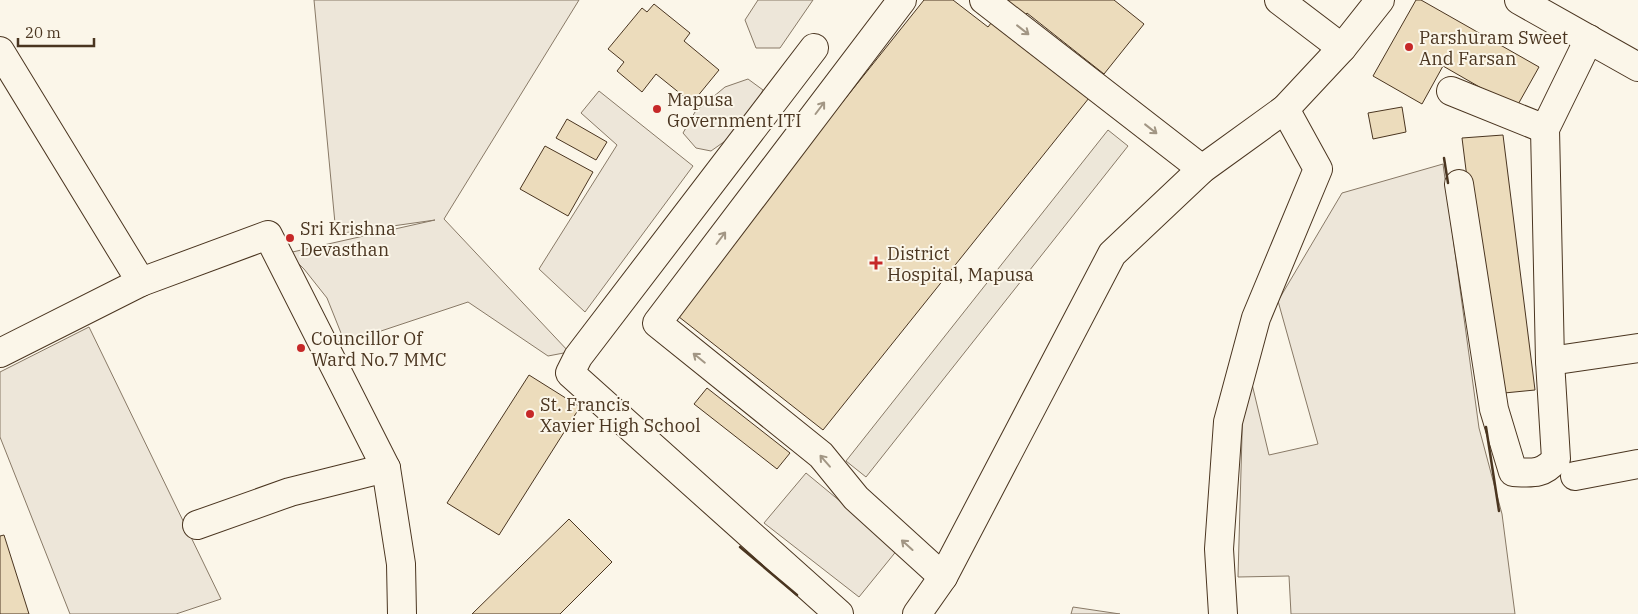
<svg xmlns="http://www.w3.org/2000/svg" width="1638" height="614" font-family="'IBM Plex Serif',serif">
<rect width="100%" height="100%" fill="#fbf6e9"/>
<!-- green -->
<g fill="#ede6d9" stroke="#887966">
<polygon points="314,0 579,0 444,219 569,352 548,356 468,302 345,343 327,298 304,269 288,253 435,220 336,234"/>
<polygon points="758,0 813,0 780,48 756,48 745,20"/>
<polygon points="748,79 763,90 751,114 735,134 711,151 696,148 683,133 695,112 725,87"/>
<polygon points="599,91 693,166 585,312 539,269 617,145 581,113"/>
<polygon points="1443,164 1479,428 1502,514 1515,614 1291,614 1289,576 1238,577 1243,400 1252,384 1269,455 1318,444 1278,301 1342,193"/>
<polygon points="89,327 221,599 176,614 70,614 0,437 0,372"/>
<polygon points="806,473 898,549 859,597 764,523"/>
<polygon points="1073,607 1120,614 1071,614"/>
</g>
<!-- parking -->
<polygon fill="#ede7d9" stroke="#887966" points="1108,130 1128,146 866,477 846,461"/>
<!-- building -->
<g fill="#ecdcbc" stroke="#4a3520">
<polygon points="924,0 953,0 988,27 1009,0 1114,0 1144,24 1104,74 1027,13 1013,30 1093,93 823,430 674,313"/>
<polygon points="1416,0 1421,0 1539,67 1516,108 1443,66 1422,104 1373,76"/>
<polygon points="654,4 690,33 684,41 719,70 692,103 656,74 642,92 617,71 624,62 608,49 642,8 647,12"/>
<polygon points="1402,107 1406,132 1373,139 1368,113"/>
<polygon points="567,119 607,142 596,160 556,138"/>
<polygon points="1503,135 1535,390 1494,394 1462,138"/>
<polygon points="545,146 593,172 568,216 520,189"/>
<polygon points="529,375 580,407 499,535 447,503"/>
<polygon points="707,388 790,453 777,469 694,404"/>
<polygon points="569,519 612,562 560,614 472,614"/>
<polygon points="4,535 29,614 0,614 0,536"/>
</g>
<g fill="none" stroke-linecap="round" stroke-linejoin="round">
<defs>
<g id="minor">
<polyline points="902,0 657,323 821,455 856,498 943,577"/>
<polyline points="984,0 1202,169"/>
<polyline points="1279,0 1342,48"/>
<polyline points="1519,0 1638,67"/>
<polyline points="814,48 578,357 570,373 839,614"/>
<polyline points="0,51 141,282 268,235 386,468 401,564 402,614"/>
<polyline points="1451,91 1545,129"/>
<path d="M1459,184l35,225 19,63c19,1 30,3 43,-13l-6,-98 -5,-232 44,-90"/>
<polyline points="0,353 141,282"/>
<polyline points="1550,361 1638,348"/>
<polyline points="1575,476 1638,464"/>
<polyline points="197,525 290,492 386,468"/>
<polyline points="1223,614 1219,549 1228,422 1256,318 1318,169 1285,109"/>
</g>
<polyline id="major" points="917,614 943,577 1112,254 1202,169 1285,109 1342,48 1380,0"/>
</defs>
<!-- minor casing -->
<use href="#minor" stroke="#4a3520" stroke-width="30"/>
<!-- major casing -->
<use href="#major" stroke="#4a3520" stroke-width="30"/>
<!-- minor -->
<use href="#minor" stroke="#fbf6e9" stroke-width="28"/>
<!-- major -->
<use href="#major" stroke="#fbf6e9" stroke-width="28"/>
<!-- wall -->
<g stroke="#4a3520" stroke-width="2.5">
<polyline points="1444,158 1448,183"/>
<polyline points="1486,427 1499,511"/>
<polyline points="740,547 797,595"/>
</g>
</g>
<!-- one-way arrows -->
<defs><path id="oneway-shaft" d="M-6 0H5M1.5-3L5.5 0L1.5 3" fill="none" stroke-width="1.6" stroke-linecap="round" stroke-linejoin="round" transform="scale(1.25)"/></defs>
<g stroke="#a29684">
<use href="#oneway-shaft" transform="translate(1023 30) rotate(38)"/>
<use href="#oneway-shaft" transform="translate(820 108) rotate(-53)"/>
<use href="#oneway-shaft" transform="translate(1151 129) rotate(38)"/>
<use href="#oneway-shaft" transform="translate(721 238) rotate(-53)"/>
<use href="#oneway-shaft" transform="translate(699 358) rotate(-141)"/>
<use href="#oneway-shaft" transform="translate(825 461) rotate(-131)"/>
<use href="#oneway-shaft" transform="translate(907 545) rotate(-138)"/>
</g>
<!-- markers -->
<g fill="#c62828" stroke="#fbf6e9" stroke-width="2">
<circle cx="1409" cy="47" r="5"/>
<circle cx="657" cy="109" r="5"/>
<circle cx="290" cy="238" r="5"/>
<path d="M873.5 255.5h5v5h5v5h-5v5h-5v-5h-5v-5h5z"/>
<circle cx="301" cy="348" r="5"/>
<circle cx="530" cy="414" r="5"/>
</g>
<g text-anchor="middle" dominant-baseline="central" stroke-width="4" stroke-linejoin="round" paint-order="stroke">
<!-- poi labels -->
<g font-size="18" fill="#4a3520" stroke="#fbf6e9" text-anchor="start">
<text x="1419" y="37">Parshuram Sweet<tspan x="1419" dy="21">And Farsan</tspan></text>
<text x="667" y="99">Mapusa<tspan x="667" dy="21">Government ITI</tspan></text>
<text x="300" y="228">Sri Krishna<tspan x="300" dy="21">Devasthan</tspan></text>
<text x="887" y="253">District<tspan x="887" dy="21">Hospital, Mapusa</tspan></text>
<text x="311" y="338">Councillor Of<tspan x="311" dy="21">Ward No.7 MMC</tspan></text>
<text x="540" y="404">St. Francis<tspan x="540" dy="21">Xavier High School</tspan></text>
</g>
</g>
<!-- scale -->
<path d="M18 38v8h76v-8" fill="none" stroke="#4a3520" stroke-width="2.5"/>
<text x="25" y="38" font-size="15" fill="#4a3520" stroke="#fbf6e9" stroke-width="4" paint-order="stroke">20 m</text>
</svg>
